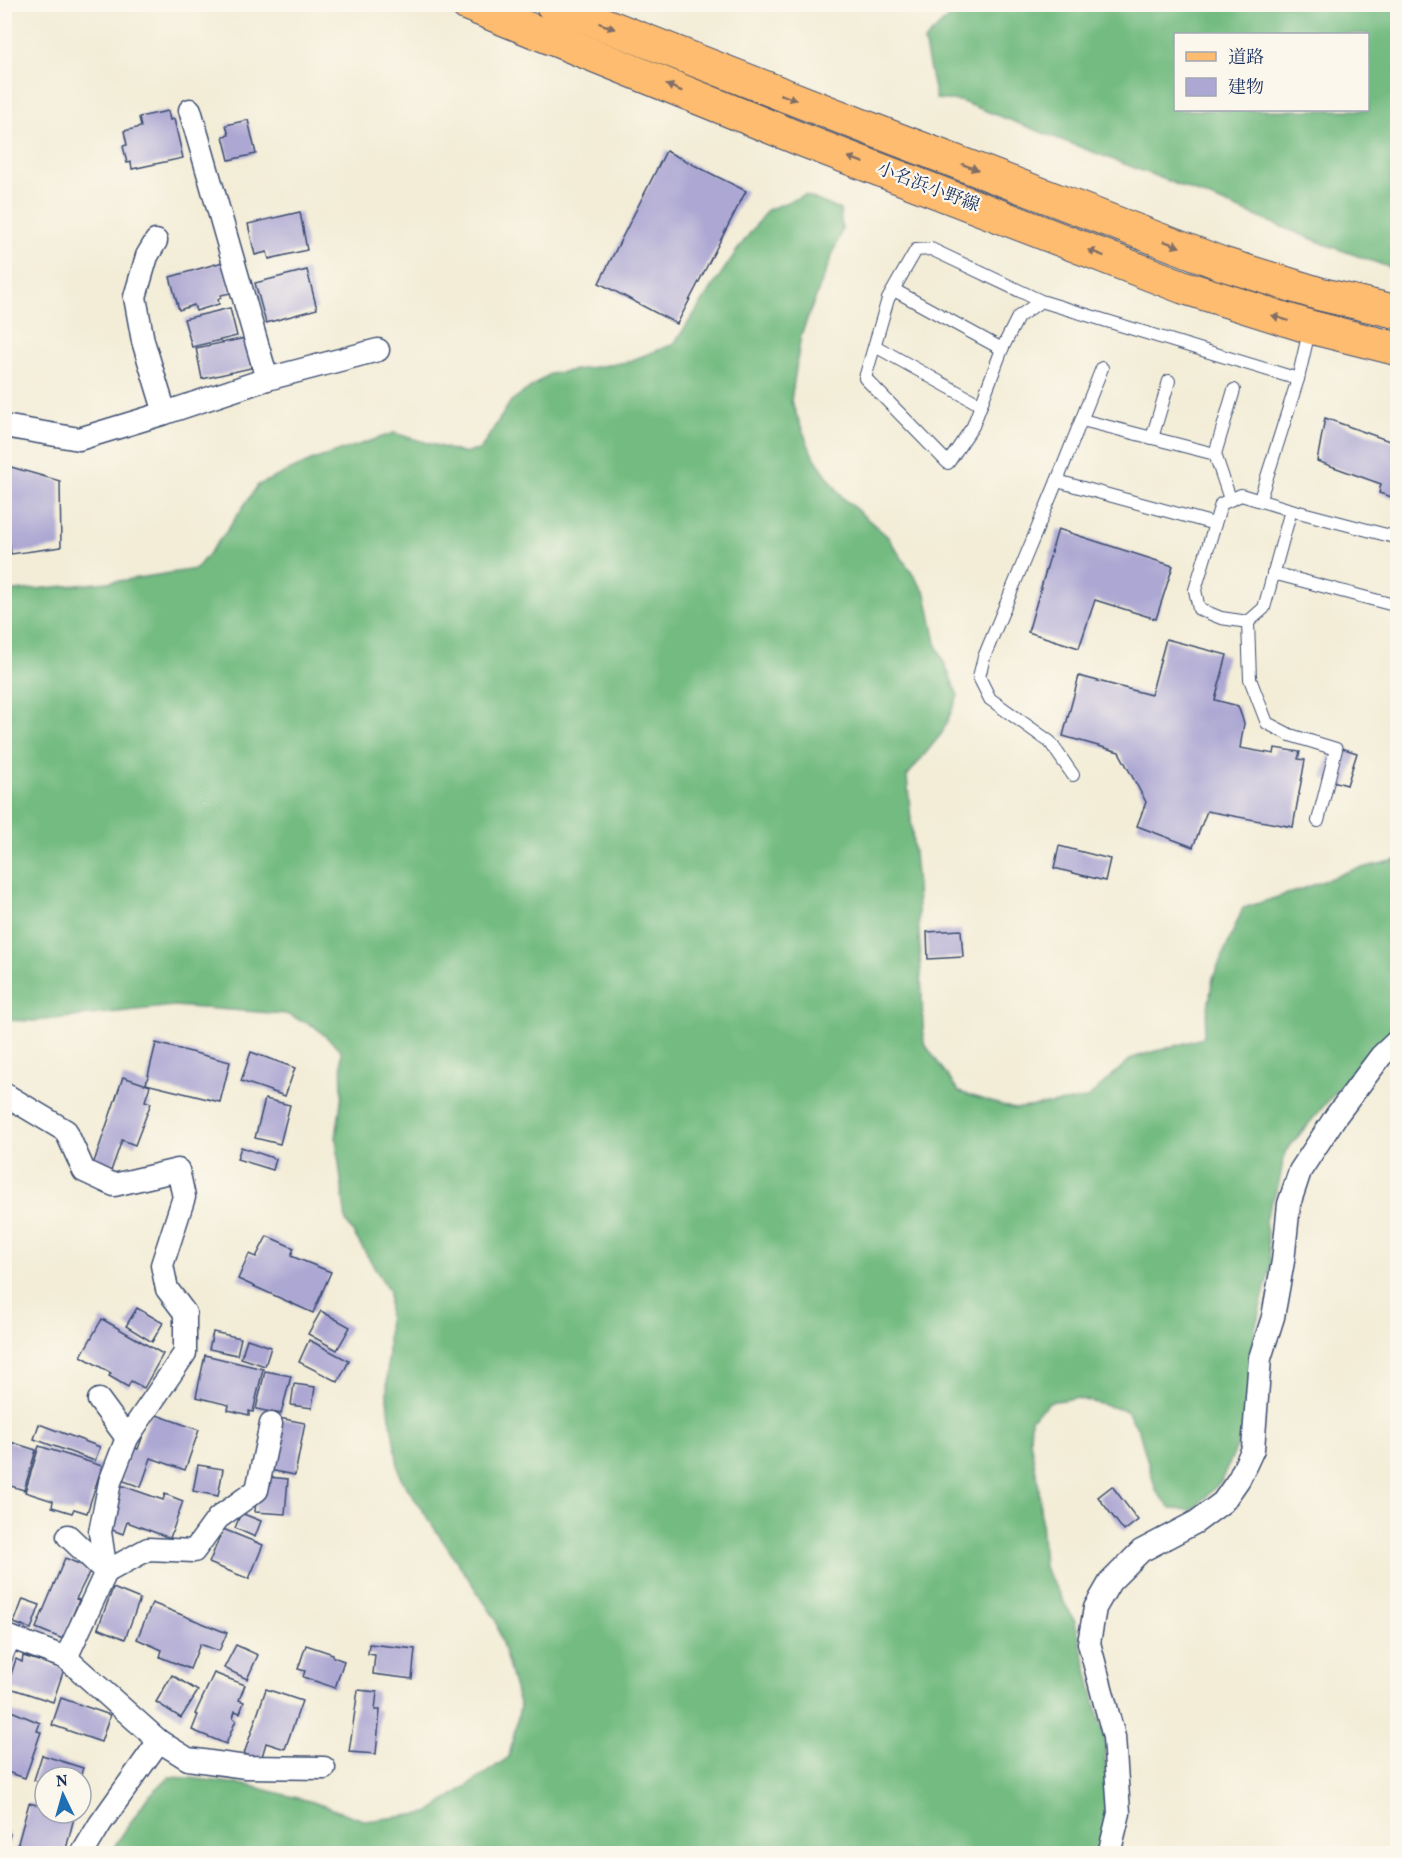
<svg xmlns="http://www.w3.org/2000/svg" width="1402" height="1858" font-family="Vollkorn,'Noto Serif JP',serif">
<rect width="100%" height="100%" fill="#fbf7ec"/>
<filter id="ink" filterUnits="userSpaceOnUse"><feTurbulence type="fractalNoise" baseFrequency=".0167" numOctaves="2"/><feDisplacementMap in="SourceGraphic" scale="12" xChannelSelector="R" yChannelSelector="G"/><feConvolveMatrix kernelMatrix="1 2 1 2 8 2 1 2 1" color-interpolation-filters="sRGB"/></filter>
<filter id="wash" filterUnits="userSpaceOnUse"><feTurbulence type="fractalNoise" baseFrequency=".008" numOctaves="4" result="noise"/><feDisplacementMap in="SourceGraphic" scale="24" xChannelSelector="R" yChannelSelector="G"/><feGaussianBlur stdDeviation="1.35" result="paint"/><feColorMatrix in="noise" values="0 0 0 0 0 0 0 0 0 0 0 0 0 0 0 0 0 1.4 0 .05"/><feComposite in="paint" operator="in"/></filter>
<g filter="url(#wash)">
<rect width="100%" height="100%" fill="#f3edd7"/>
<!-- forest -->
<g fill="#73bb81" stroke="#477570" stroke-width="1.5" fill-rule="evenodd">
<path d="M962,5h435v265l-70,-25 -161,-65 -206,-79 -24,-2 -12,-58zM1176,34h192v76h-192z"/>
<polygon points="805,195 840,210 842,230 801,335 791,401 812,454 842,497 887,536 926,594 936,643 958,696 942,733 907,776 917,887 924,1043 959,1092 1014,1109 1086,1099 1132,1058 1203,1038 1213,978 1243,908 1300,890 1352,870 1397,860 1397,1026 1338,1089 1285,1152 1279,1183 1265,1220 1271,1265 1255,1329 1244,1432 1221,1481 1193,1510 1171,1509 1156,1491 1139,1431 1127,1411 1076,1398 1049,1402 1031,1419 1030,1440 1039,1488 1044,1567 1075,1622 1105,1741 1107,1820 1097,1853 110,1853 147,1798 169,1777 190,1778 247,1785 313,1802 366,1821 428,1813 509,1757 520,1707 495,1618 400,1477 387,1399 389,1291 346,1221 336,1138 342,1094 341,1050 314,1026 286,1014 174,1006 34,1021 5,1020 5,592 119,581 196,569 226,532 258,485 313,460 394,433 462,453 480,450 511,401 550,374 627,362 674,344 736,252 767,210"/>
</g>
<g id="blocks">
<!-- building -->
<g fill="#ada8d3">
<polygon points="168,111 170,120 174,119 183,158 132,169 131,162 127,163 123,146 127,145 124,131 141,127 139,117"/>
<polygon points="248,120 256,154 229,160 223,136 229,135 226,125"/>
<polygon points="666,151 746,191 677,324 599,283"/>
<polygon points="300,212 307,250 269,259 267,252 255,255 248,224"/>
<polygon points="223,262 231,293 221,295 221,297 218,299 219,304 196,311 194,305 179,310 170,277"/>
<polygon points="307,270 317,309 266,323 255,283"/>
<polygon points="230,308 237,336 192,347 184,319"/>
<polygon points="246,338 251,368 202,379 196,348"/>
<polygon points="1325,418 1398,444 1398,499 1379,493 1381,484 1317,461"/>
<polygon points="4,465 60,481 61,547 11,554 4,500"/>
<polygon points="1058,529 1173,566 1156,619 1095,600 1079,648 1028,632"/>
<polygon points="1166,639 1227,655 1215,700 1238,706 1244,723 1240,748 1274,754 1275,748 1300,752 1298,759 1305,760 1293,827 1207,811 1193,847 1137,826 1146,802 1119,752 1063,736 1079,676 1151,695"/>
<polygon points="1332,745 1357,753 1347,785 1322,778"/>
<polygon points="1059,846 1110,859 1105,881 1054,868"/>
<polygon points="961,930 963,957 928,959 927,932"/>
<polygon points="156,1043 230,1062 220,1102 146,1084"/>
<polygon points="251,1052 295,1068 285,1096 241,1081"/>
<polygon points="123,1077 150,1086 145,1101 151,1103 135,1145 122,1140 111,1171 93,1165"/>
<polygon points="265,1099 290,1105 280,1144 255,1138"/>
<polygon points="241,1147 276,1159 273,1170 237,1159"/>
<polygon points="267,1236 294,1248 291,1256 331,1272 313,1313 238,1279 249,1254 256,1257"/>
<polygon points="137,1308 163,1323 152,1342 126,1326"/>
<polygon points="321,1311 350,1327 337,1350 308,1334"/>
<polygon points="102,1319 163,1354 144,1388 131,1381 128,1387 109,1376 111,1373 81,1356"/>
<polygon points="213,1332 241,1338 237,1355 209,1349"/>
<polygon points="247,1339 271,1347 265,1366 241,1358"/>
<polygon points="309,1340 349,1361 338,1382 299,1362"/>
<polygon points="205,1355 263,1369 253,1412 249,1411 249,1415 228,1410 229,1405 196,1397"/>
<polygon points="265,1371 291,1376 281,1414 256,1409"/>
<polygon points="294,1384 315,1387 312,1408 291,1405"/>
<polygon points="151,1413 199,1430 185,1470 151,1458 141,1487 121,1480 130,1446 138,1449"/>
<polygon points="269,1416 305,1423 295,1475 259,1468"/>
<polygon points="39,1424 100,1447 95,1461 34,1439"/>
<polygon points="4,1440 36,1450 24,1490 4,1484"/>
<polygon points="39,1446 102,1466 87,1513 74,1509 72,1513 52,1507 53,1501 25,1492"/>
<polygon points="198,1465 223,1469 218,1496 193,1491"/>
<polygon points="258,1476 288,1479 285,1514 255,1512"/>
<polygon points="120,1485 163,1500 165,1494 183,1501 170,1538 127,1522 123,1534 107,1528"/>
<polygon points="1112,1486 1138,1520 1124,1531 1098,1497"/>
<polygon points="241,1513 261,1521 255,1537 235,1528"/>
<polygon points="223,1529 263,1545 249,1579 209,1563"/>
<polygon points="65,1558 91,1569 76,1599 79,1600 63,1639 36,1628"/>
<polygon points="113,1588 140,1599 125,1639 98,1628"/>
<polygon points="23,1599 40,1605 31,1629 14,1623"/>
<polygon points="152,1603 227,1633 219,1651 200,1644 190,1669 160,1657 162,1650 137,1639"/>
<polygon points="369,1644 415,1649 412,1679 373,1674 375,1655 368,1654"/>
<polygon points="236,1645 258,1655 247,1679 224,1668"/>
<polygon points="306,1645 333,1654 333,1657 344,1661 335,1688 303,1677 305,1671 298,1669"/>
<polygon points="23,1656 64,1669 53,1702 7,1687 16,1659 22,1662"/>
<polygon points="214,1673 245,1685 239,1700 244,1702 240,1713 235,1711 233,1718 236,1720 226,1744 192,1730 198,1715 195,1714"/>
<polygon points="172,1675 198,1691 181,1718 156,1702"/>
<polygon points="266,1689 302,1701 285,1749 266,1743 261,1760 244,1754"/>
<polygon points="358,1690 377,1692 375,1710 380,1710 376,1754 349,1752"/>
<polygon points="61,1698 110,1715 101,1742 52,1725"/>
<polygon points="4,1708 40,1723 37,1731 41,1732 25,1778 4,1771"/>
<polygon points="42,1755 83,1768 80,1777 45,1777 45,1784 34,1780"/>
<polygon points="29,1803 45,1807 45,1813 75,1814 65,1853 57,1851 57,1854 51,1854 33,1850 32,1854 15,1854"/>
<polygon points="4,1833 10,1834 5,1853 4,1853"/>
</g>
</g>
</g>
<g filter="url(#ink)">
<use href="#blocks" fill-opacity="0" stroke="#3b4c70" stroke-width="1.5"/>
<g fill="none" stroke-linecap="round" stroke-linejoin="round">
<defs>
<g id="lane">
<polyline points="894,290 1002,349"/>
<polyline points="1041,301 931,249 916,250 888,299 865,378 948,463 973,426 1002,349 1018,317 1041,301 1298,379"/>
<polyline points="875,346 981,405"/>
<polyline points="1082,420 1215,454 1230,499"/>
<polyline points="1152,438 1169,381"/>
<polyline points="1215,454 1234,390"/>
<polyline points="1057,481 1215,524"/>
<polygon points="1241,495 1291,510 1264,608 1248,622 1221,618 1199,609 1195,590 1221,504"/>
<polyline points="1260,499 1298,379 1310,327"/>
<polyline points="1291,510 1398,538"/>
<polyline points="1273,573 1390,604"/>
<polyline points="1248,622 1250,679 1267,723 1290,735 1336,749 1318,821"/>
<polyline points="1073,775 1050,742 990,699 979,677 984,657 1057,481 1102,368"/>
<polyline points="4,1663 14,1639"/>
</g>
<g id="street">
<polyline points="190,110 267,379"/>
<polyline points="156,241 147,256 135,297 143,341 165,413"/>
<polyline points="4,426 79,439 165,413 267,379 378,350"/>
<polyline points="4,1094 66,1131 84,1171 114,1185 178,1170 184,1197 162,1265 167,1289 185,1313 185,1353 127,1438 110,1482 100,1532 106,1572 66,1658"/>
<polyline points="99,1400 127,1438"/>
<polyline points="68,1536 106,1572 148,1549 194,1551 218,1518 257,1490 271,1424"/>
<polyline points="4,1635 66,1658 159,1741 188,1759 246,1767 324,1768"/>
<polyline points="82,1854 100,1824 159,1741"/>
<polyline points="1109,1854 1119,1813 1117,1782 1114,1737 1089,1643 1095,1608 1110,1582 1141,1551 1196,1522 1223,1502 1239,1479 1253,1449 1260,1358 1273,1317 1283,1261 1289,1204 1300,1171 1336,1116 1381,1056 1398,1040"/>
</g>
<g id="primary">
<polyline points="467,4 800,139 1183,287 1310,327 1398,349"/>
<polyline points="552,4 894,138 1223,264 1320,294 1398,312"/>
</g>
</defs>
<!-- lane casing -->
<use href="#lane" stroke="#3b4c70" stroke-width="14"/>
<!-- street casing -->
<use href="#street" stroke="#3b4c70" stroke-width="25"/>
<!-- primary casing -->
<use href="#primary" stroke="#3b4c70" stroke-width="35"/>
<!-- lane -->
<use href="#lane" stroke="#fff" stroke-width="12"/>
<!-- street -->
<use href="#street" stroke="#fff" stroke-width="22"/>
<!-- primary -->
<use href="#primary" stroke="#fdbc6f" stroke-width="33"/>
</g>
<!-- one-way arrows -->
<defs><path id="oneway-solid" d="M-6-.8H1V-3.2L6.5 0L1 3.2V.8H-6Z" transform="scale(1.5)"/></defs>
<g fill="#816e66">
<use href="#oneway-solid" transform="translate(607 26) rotate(21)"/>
<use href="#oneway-solid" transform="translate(674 88) rotate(-158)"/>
<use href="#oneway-solid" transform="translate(788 97) rotate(21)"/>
<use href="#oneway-solid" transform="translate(856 160) rotate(-159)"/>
<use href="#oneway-solid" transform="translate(970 167) rotate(21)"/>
<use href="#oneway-solid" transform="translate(1172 244) rotate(21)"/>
<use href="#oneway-solid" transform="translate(1096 253) rotate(-159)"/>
<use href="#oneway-solid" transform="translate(1280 318) rotate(-162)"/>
</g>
</g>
<g text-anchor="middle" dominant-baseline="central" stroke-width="4.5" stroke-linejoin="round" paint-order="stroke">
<!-- street labels -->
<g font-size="18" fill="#1b2f5e" stroke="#fbf7ec">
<text transform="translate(928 188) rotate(21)">小名浜小野線</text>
</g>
</g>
<!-- margin -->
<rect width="1402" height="1858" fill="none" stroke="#fbf7ec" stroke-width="24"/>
<!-- legend -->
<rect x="1174" y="33" width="195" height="78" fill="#fbf7ec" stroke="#a1a7b3" stroke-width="1.5"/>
<rect x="1186" y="52" width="30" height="9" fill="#fdbc6f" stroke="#a1a7b3" stroke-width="1.5"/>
<text x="1228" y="63" font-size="18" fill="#1b2f5e">道路</text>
<rect x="1186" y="78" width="30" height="18" fill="#ada8d3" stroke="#a1a7b3" stroke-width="1.5"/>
<text x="1228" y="93" font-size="18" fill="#1b2f5e">建物</text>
<!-- north arrow -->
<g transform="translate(63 1795) rotate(355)"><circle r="28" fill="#fbf7ec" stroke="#a1a7b3" stroke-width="1.5"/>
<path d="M0-4.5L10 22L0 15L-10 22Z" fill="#1f6fb2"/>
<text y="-9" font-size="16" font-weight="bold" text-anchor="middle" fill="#1b2f5e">N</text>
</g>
</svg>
